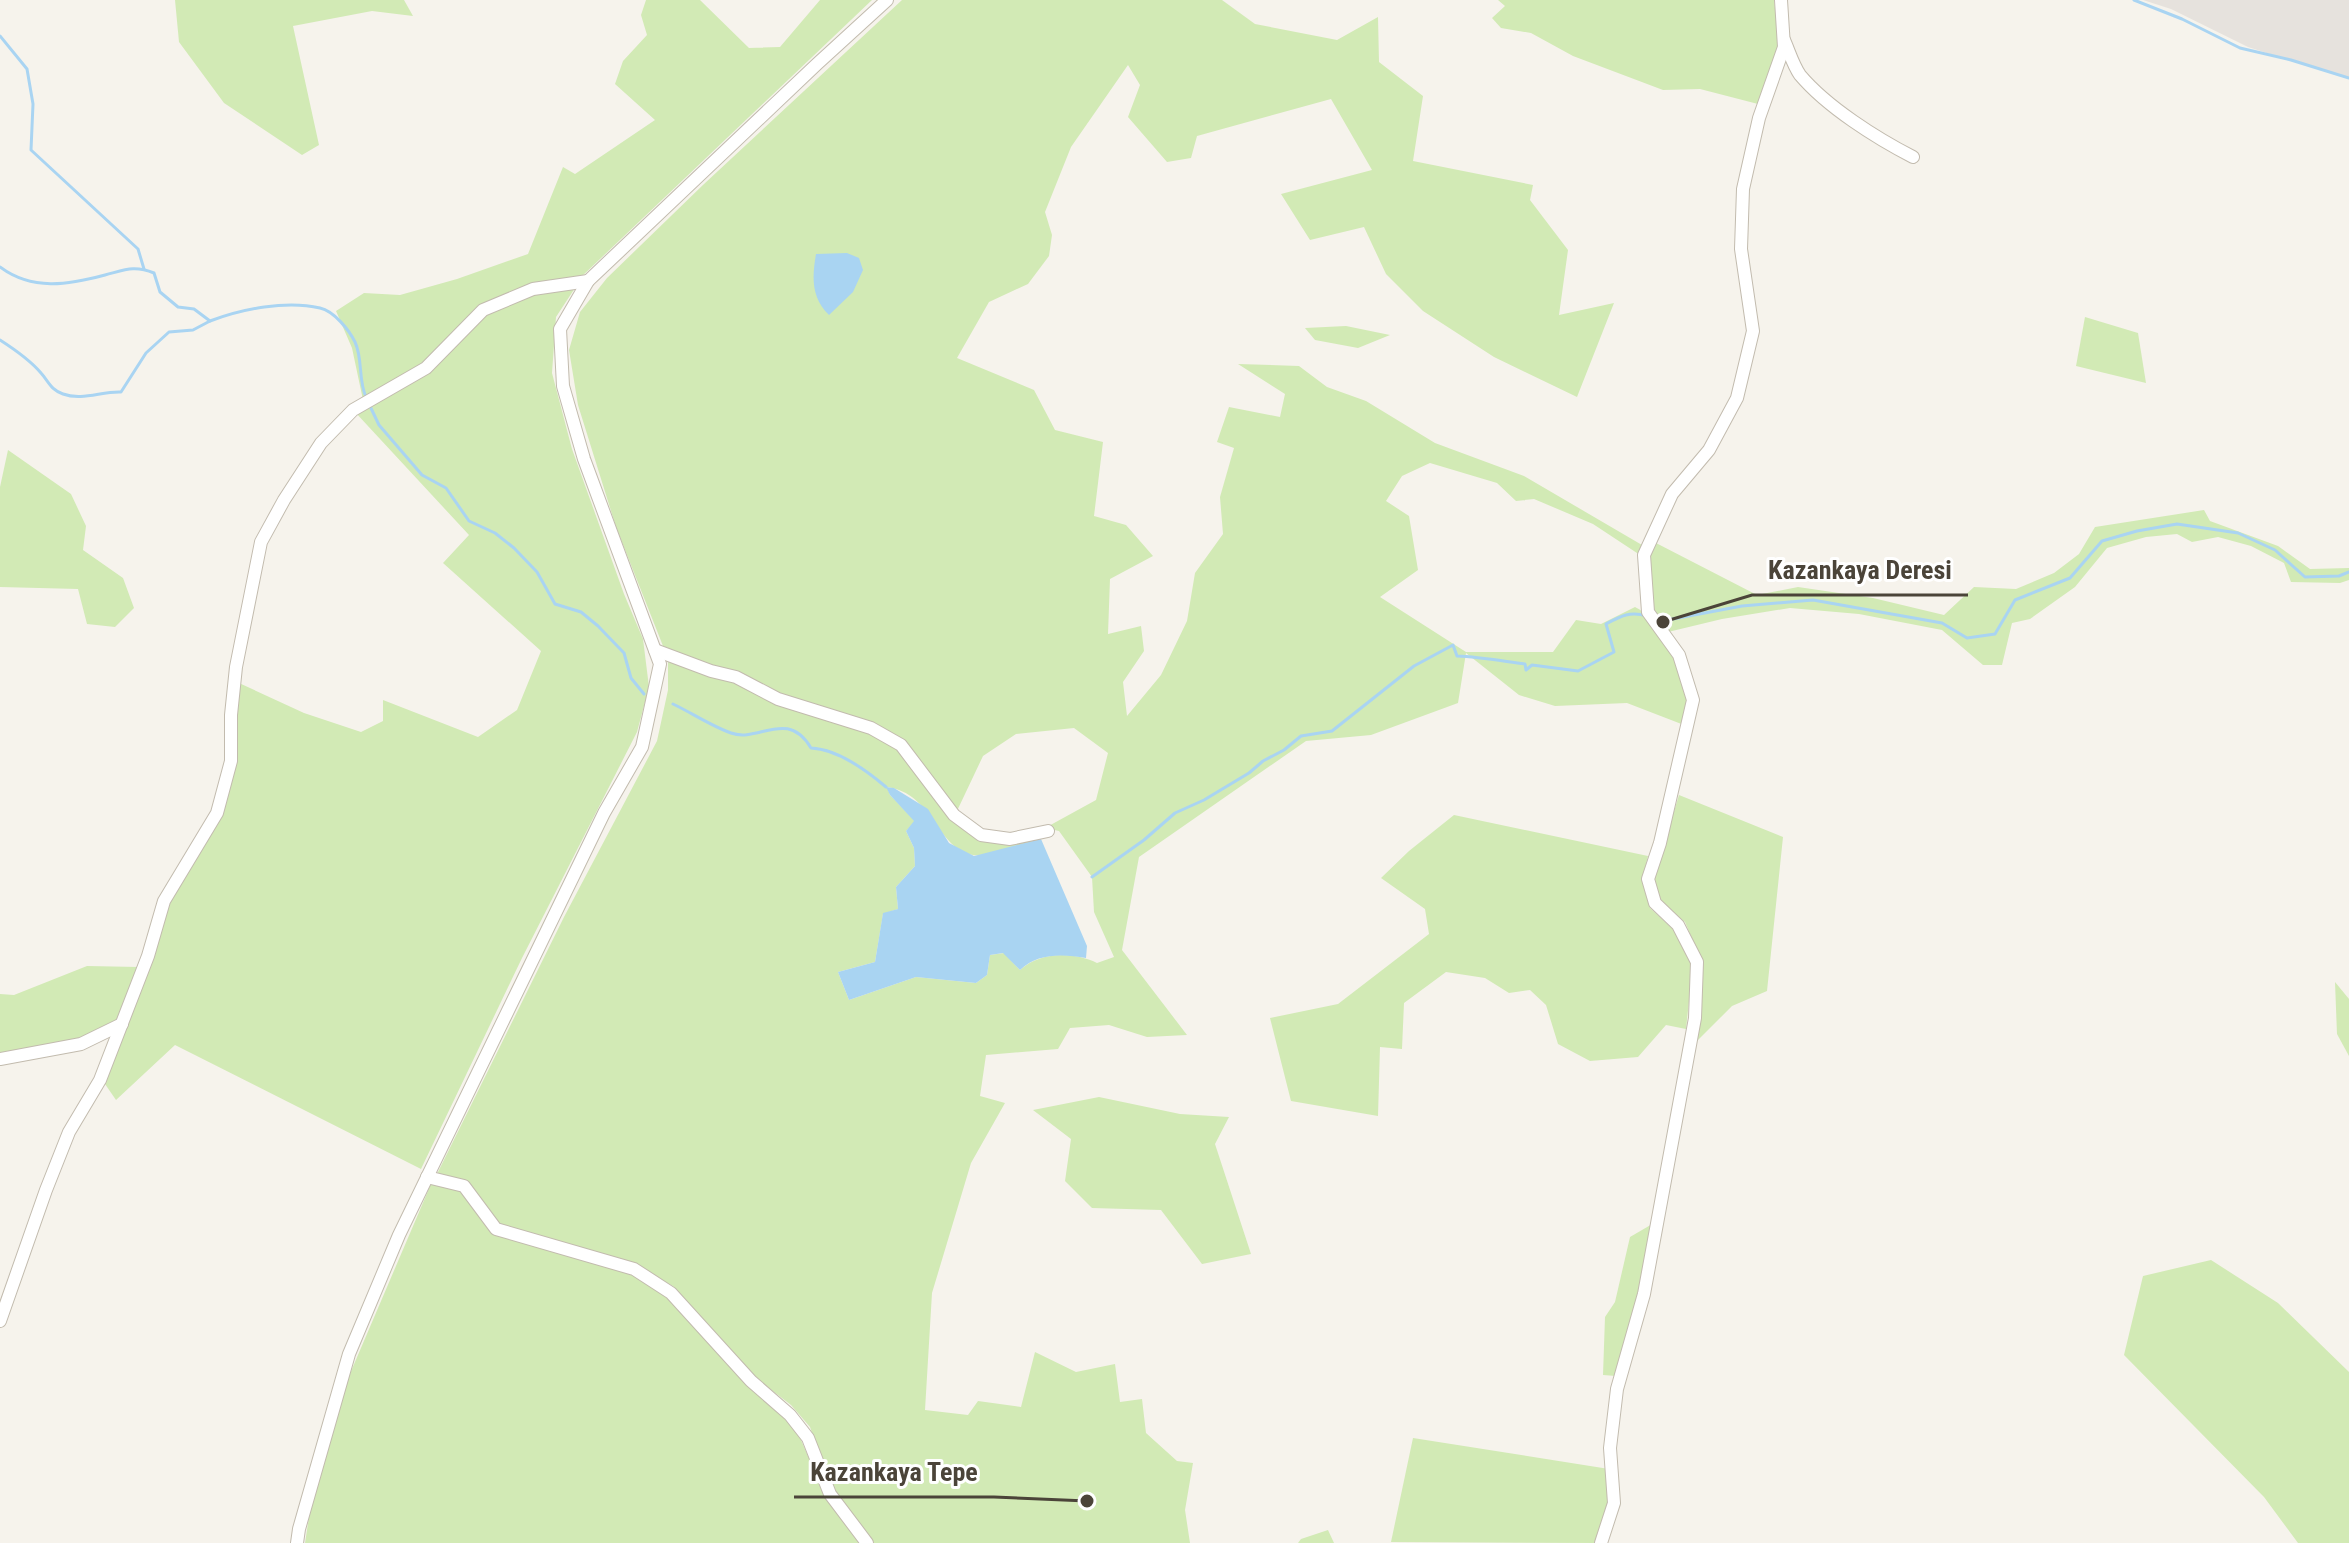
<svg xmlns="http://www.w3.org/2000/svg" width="2349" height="1543" font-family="'Roboto Condensed',sans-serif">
<rect width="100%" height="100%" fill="#f6f3ec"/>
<!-- industrial -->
<polygon fill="#e6e2dd" points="2143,0 2349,0 2349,79 2248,47 2171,9"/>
<!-- green -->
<g fill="#d2eab5">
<polygon points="175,0 404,0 413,16 372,11 293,26 319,145 302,155 224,103 179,42"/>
<polygon points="646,0 700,0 749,48 780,47 820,0 872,0 579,279 481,305 423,365 363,400 352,348 336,311 364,293 400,295 457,279 528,254 563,167 575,174 655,120 615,84 623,61 647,35 641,15"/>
<path d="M902,0h320l33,24 82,16 41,-23 1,45 44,34 -10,65 120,24 -3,15 38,50 -9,65 55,-12 -37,94 -83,-40 -71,-46 -37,-37 -22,-47 -54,13 -29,-46 91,-24 -41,-71 -134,37 -6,22 -24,4 -39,-45 12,-32 -12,-20 -57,82 -26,65 7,23 -3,21 -21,28 -39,18 -32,56 77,32 21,40 48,12 -9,74 32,9 27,31 -43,23 -2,55 33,-8 3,25 -21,31 4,34 34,-41 26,-54 8,-48 28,-39 -3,-37 14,-49 -17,-6 12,-35 51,10 5,-23 -47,-30 61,2 28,21 39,14 69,42 89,33 118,69 -2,10 -47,-31 -59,-25 -18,2 -19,-18 -67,-20 -28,13 -16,25 23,15 9,54 -38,27 86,55h87l23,-32 25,4 34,-17c24,11 51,66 54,93 1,8 -3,18 -5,25l-57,-22 -72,3 -36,-11 -53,-42 -8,50 -87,32 -65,6 -167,116 -17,93 65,85 -40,2 -38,-12 -39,3 -12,21 -72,6 -6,41 25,7 -34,60 -39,130 -7,117 43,5 10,-14 43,6 14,-55 41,20 39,-8 5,38 22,-3 4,34 31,28 16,2 -8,47 5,33h-319l-39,-55 -22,-61 -19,-22 -38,-29 -80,-90 -48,-25 -126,-35 -32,-45 -30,-7 127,-257 93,-176 11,-51v-28l65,19 51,25 86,25 30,16 52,72 28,19 30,4 30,-8 1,5c-14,4 -56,18 -68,16 -36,-6 -40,-62 -86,-68l3,8 25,26 -9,10 8,17 1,18 -19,21 2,22 -15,5 -8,48 -37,10 11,28 67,-23 60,6 11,-8 3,-20 14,-2 16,17c20,-18 52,-19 77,-7l17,-6 -20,-45 -2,-35 -33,-46 -14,-3 51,-28 12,-47 -34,-25 -58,6 -33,22 -27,57 -52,-71 -32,-18 -51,-13 -43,-16 -41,-24 -25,-5 -49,-20 -47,-119 -38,-122 -9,-55 11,-38 27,-34 97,-94z"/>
<polygon points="1498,0 1774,0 1779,41 1763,93 1758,104 1700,89 1663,90 1573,56 1531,33 1501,28 1492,18 1505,6"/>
<polygon points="575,288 556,317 552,373 572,449 624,594 643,639 649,687 637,732 522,958 421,1169 175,1045 116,1100 105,1084 170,898 221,813 239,683 304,713 361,732 383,721 383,700 478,737 517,710 541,651 443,563 469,535 355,412 432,371 484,313 535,293"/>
<polygon points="2085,317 2138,333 2146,383 2076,366"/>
<polygon points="1346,326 1390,335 1358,348 1315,340 1305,328"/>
<polygon points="8,450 71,494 86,526 83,550 123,578 134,608 115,627 87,624 78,589 0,587 0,487"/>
<polygon points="2204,510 2210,521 2278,546 2310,569 2349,568 2349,580 2340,583 2291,582 2284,563 2251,546 2218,537 2192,542 2177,534 2146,537 2107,548 2075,587 2030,619 2012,623 2002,665 1983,665 1942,630 1859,614 1790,608 1722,619 1668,632 1653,610 1649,558 1656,543 1757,595 1798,587 1873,598 1944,615 1974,587 2016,589 2054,573 2079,554 2095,527"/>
<polygon points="1679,795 1783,837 1767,991 1732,1006 1695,1043 1702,962 1685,922 1660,901 1653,880"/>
<polygon points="1454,815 1648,856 1642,881 1650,908 1674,930 1693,964 1686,1029 1666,1025 1638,1057 1590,1061 1558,1044 1546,1005 1530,990 1509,993 1485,978 1446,972 1404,1003 1402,1049 1380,1047 1378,1116 1291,1101 1270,1018 1338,1004 1429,934 1425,909 1381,878 1409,851"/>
<polygon points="87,966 139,967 118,1021 81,1039 0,1055 0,994 14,995"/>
<polygon points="2335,982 2349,999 2349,1056 2337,1034"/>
<polygon points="1099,1097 1180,1114 1229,1117 1215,1144 1251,1254 1202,1264 1161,1210 1092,1208 1065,1181 1071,1139 1033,1110"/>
<polygon points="431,1184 462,1190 495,1235 631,1273 673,1300 786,1416 801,1440 824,1493 860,1543 305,1543 309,1517 346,1383"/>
<polygon points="1654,1223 1639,1297 1616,1376 1603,1375 1605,1317 1615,1302 1630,1237"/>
<polygon points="2211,1260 2278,1303 2349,1372 2349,1543 2298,1543 2264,1497 2124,1355 2143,1276"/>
<polygon points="1413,1438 1609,1469 1610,1504 1598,1543 1391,1542"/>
<polygon points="1328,1530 1334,1543 1298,1543 1301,1539"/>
</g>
<!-- water -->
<g fill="#a9d4f2">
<path d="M847,253l12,5 4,12 -10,22 -24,23c-18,-17 -17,-38 -13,-61z"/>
<path d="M886,787l8,1 34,21 21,34 25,13 67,-17 46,107 -1,12c-24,-4 -48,-5 -66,12l-17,-17 -13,2 -3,20 -11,8 -60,-6 -67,23 -11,-28 37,-10 8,-49 15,-4 -2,-22 19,-21 -1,-18 -8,-17 8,-10 -24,-26z"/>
</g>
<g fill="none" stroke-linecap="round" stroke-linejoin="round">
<!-- stream -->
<g stroke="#a9d4f2" stroke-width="3">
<polyline points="2134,0 2182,19 2240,48 2291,60 2349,78"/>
<polyline points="0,36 27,69 33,104 31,150 138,249 144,269"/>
<path d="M0,267c32,24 68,18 105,8 20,-5 29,-10 49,-2l6,19 18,15 16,2 16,12c32,-12 76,-21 110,-13 14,3 29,22 35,34 8,17 3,38 11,55"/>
<path d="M0,340c14,9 30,20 41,33 8,9 10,17 22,21 19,7 39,-3 58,-2l25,-39 23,-21 24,-2 17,-9"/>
<polyline points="369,404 379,425 422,475 446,488 469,521 495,533 514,548 537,572 555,604 581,612 598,626 624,653 631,678 644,694"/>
<polyline points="1662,621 1742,606 1813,600 1942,623 1967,638 1995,634 2015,600 2070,578 2102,541 2137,531 2177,524 2238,533 2275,550 2305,577 2339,576 2349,572"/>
<path d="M673,704c19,9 38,22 58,29 28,10 56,-25 80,15 26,1 55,22 75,39"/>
<path d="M1092,877l52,-37 31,-27 29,-13 45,-27 14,-12 21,-11 17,-14 31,-5 82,-65 39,-21 4,11c23,1 45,5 68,8l1,6 6,-5 46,6 36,-19 -8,-28c15,-8 24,-13 41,-8"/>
</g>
<defs>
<g id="minor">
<path d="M1784,40c5,11 9,25 16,35 27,32 76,63 113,82"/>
<polyline points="655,650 711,671 736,677 778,699 871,728 901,745 954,815 981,835 1010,839 1048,831"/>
<polyline points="0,1059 81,1044 122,1024"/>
<polyline points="427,1177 464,1186 496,1229 634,1269 671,1293 751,1381 790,1415 808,1438 830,1494 867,1543"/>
<polyline points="0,1321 46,1190 69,1132 100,1080 148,956 164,901 217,813 231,761 231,715 236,667 261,542 284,500 321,443 353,410 426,368 483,310 533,289 588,281"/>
<polyline points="297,1543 299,1529 349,1354 399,1235 604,813 642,747 660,664 584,459 563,386 560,329 588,281 817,64 887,0"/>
<polyline points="1601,1543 1614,1503 1610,1448 1617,1389 1644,1294 1695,1018 1697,962 1678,925 1655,903 1648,879 1660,843 1693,700 1679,655 1648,612 1644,555 1672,494 1709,450 1737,398 1753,331 1741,249 1743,189 1759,118 1784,47 1781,0"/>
</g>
</defs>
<!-- minor casing -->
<use href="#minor" stroke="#c2bbae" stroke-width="14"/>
<!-- minor -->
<use href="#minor" stroke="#fff" stroke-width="12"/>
</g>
<!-- callouts -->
<path fill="none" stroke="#4b4439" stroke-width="3" d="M1663 622L1752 595H1968M1087 1501L994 1497H794"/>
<g fill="#4b4439" stroke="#fff" stroke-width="3">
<circle cx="1663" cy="622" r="8"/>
<circle cx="1087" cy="1501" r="8"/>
</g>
<g font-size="26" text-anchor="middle" font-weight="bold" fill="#4b4439" stroke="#fff" stroke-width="6" stroke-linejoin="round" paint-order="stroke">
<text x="1860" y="579">Kazankaya Deresi</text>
<text x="894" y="1481">Kazankaya Tepe</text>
</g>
</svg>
